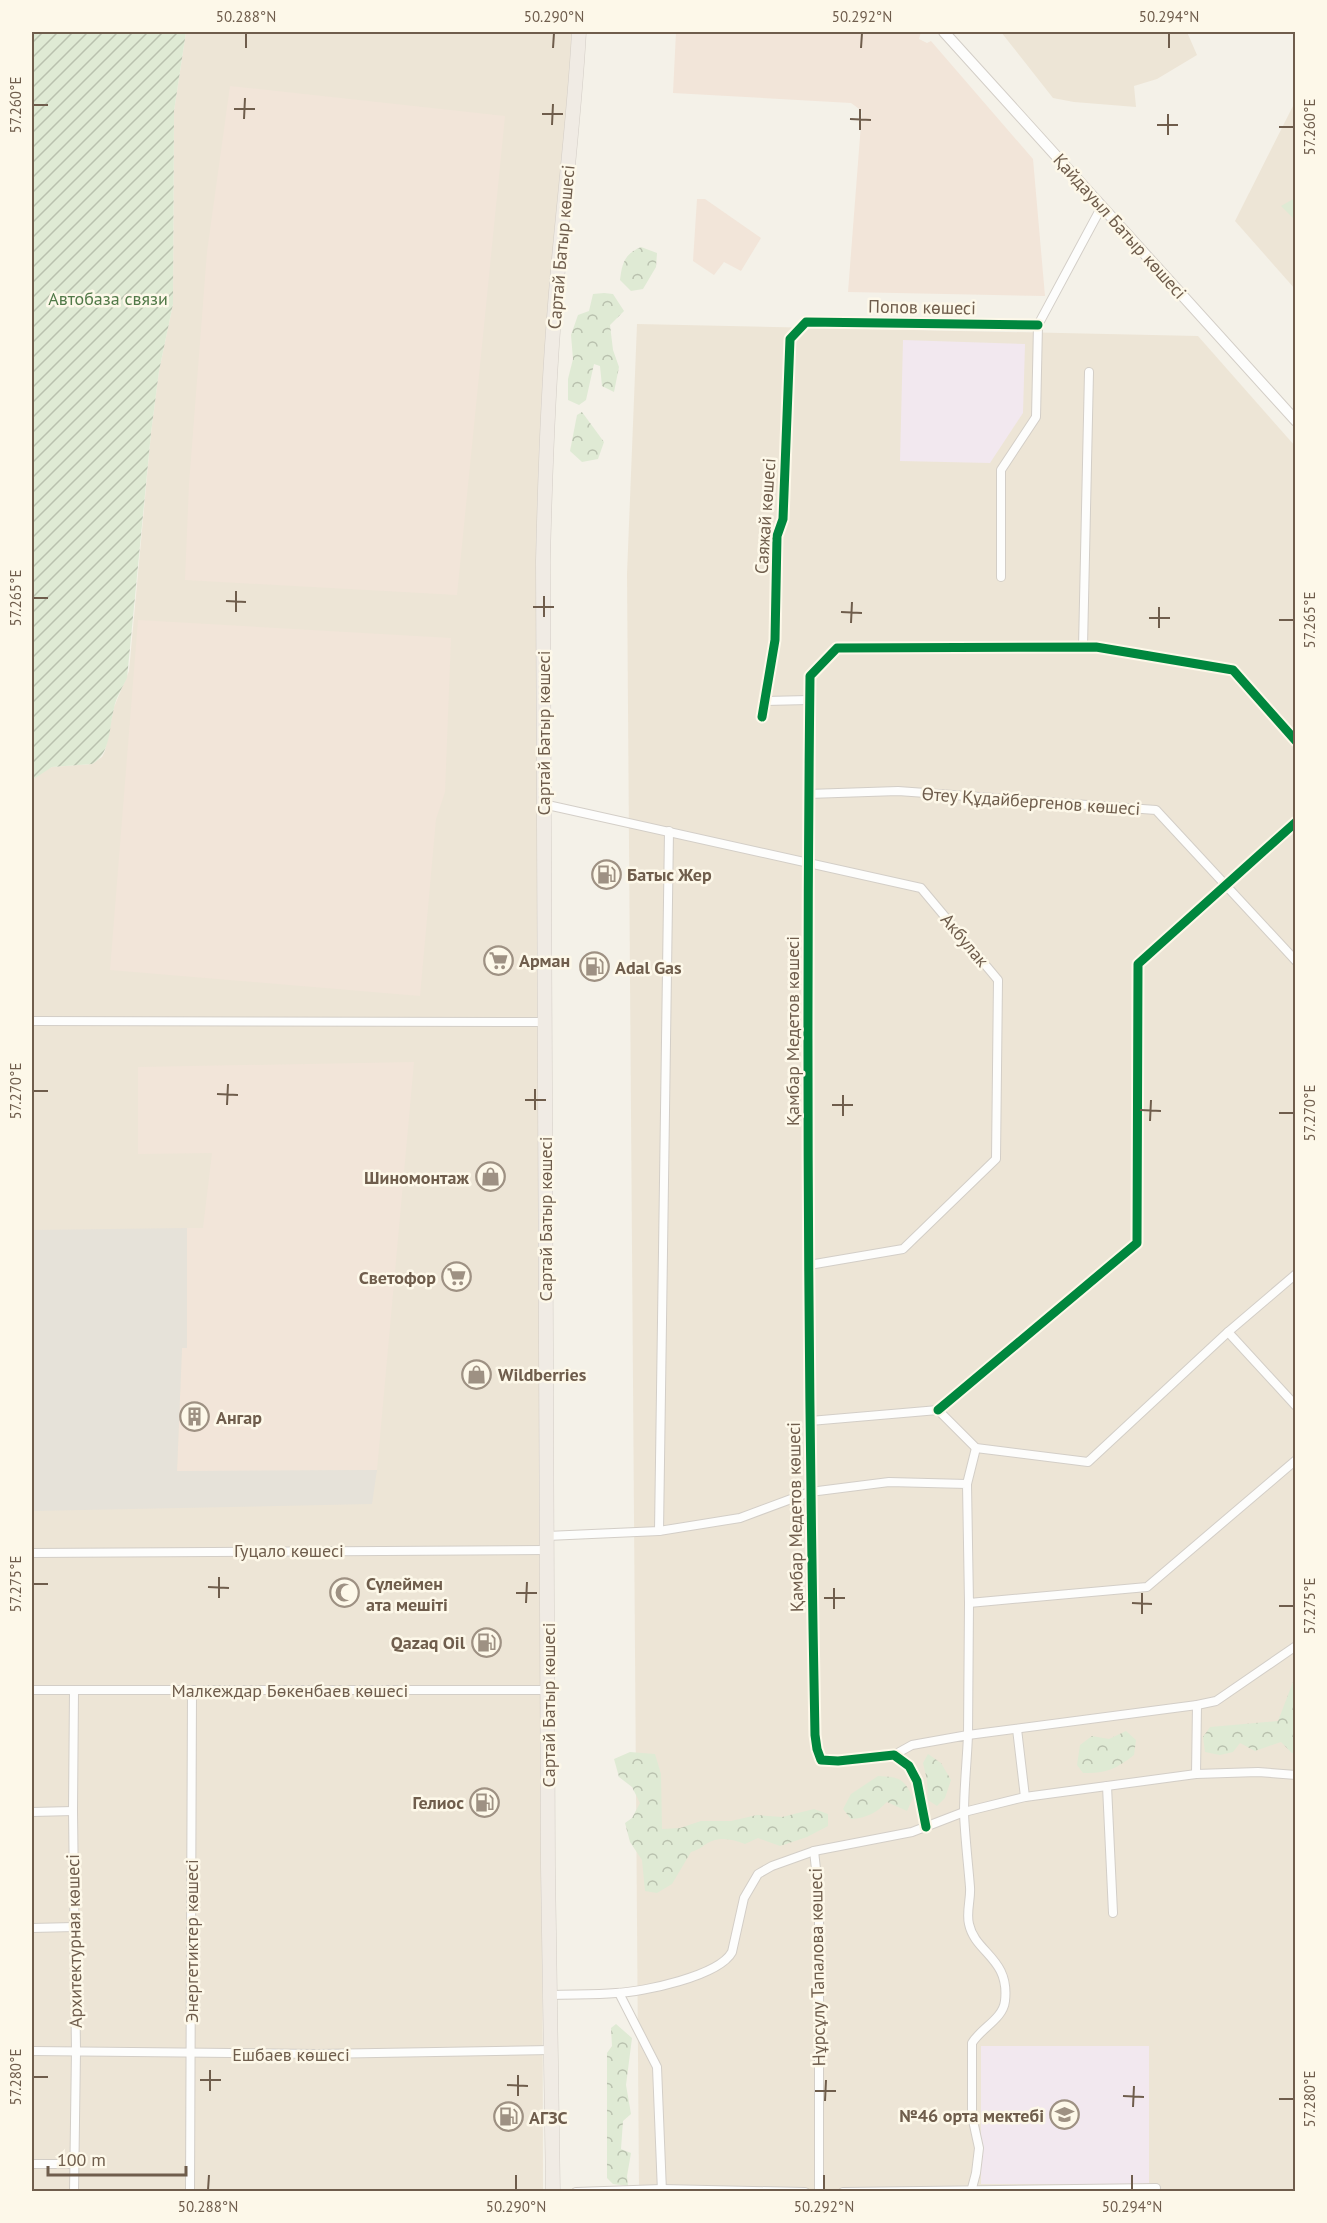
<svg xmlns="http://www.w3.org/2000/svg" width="1327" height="2223" font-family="'PT Sans',sans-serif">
<defs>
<pattern id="forest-crowns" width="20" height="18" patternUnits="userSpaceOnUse" patternTransform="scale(1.5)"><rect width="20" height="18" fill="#dfead4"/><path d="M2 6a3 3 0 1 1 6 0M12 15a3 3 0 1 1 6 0" fill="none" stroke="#b9c1ae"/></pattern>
<pattern id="garden-furrows" width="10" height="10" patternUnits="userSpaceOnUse" patternTransform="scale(1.5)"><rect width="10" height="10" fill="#dfead4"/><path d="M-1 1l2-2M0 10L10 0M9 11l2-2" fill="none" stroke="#b9c1ae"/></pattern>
</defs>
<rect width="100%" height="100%" fill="#f4f1e8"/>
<!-- residential -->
<g fill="#ede5d6">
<polygon points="186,32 575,32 539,466 543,2191 32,2192 32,780 43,771 52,767 92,764 102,757 105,751 114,707 129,671 151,433 159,371 173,304 174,111"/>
<polygon points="1001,32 1187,32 1197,55 1157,79 1134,86 1136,107 1074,102 1053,98"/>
<polygon points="1295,102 1295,289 1235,221"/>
<polygon points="637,324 1198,336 1295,446 1295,2191 639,2191 627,574"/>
</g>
<!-- commercial -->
<g fill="#f2e5d9">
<polygon points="676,32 921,32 919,39 927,43 931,41 1033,159 1045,296 848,292 862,111 851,103 673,93"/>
<polygon points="230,86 505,116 457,595 185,580 189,484 207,252"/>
<polygon points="697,199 705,199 761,238 741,271 724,262 714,275 693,261"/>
<polygon points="138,620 451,638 445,792 436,819 420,996 110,970"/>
<polygon points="414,1062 377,1470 177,1472 182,1348 187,1347 187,1228 203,1228 212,1153 138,1154 138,1067"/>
</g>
<!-- industrial -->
<polygon fill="#e6e2d9" points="187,1228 187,1348 182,1348 177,1471 377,1470 372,1504 32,1511 32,1230"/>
<!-- education -->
<g fill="#f2e8ef">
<polygon points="903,340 1025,344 1023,413 990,463 900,461"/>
<rect x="981" y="2046" width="168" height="138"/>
</g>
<!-- grass -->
<polygon fill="#dfead4" points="1295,198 1295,220 1281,206"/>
<!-- forest -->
<g fill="url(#forest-crowns)">
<path d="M641,247l16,6 -1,14 -13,22 -12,2 -11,-11c2,-16 4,-26 21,-33z"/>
<polygon points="604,293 613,294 624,311 610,325 613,350 619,367 614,392 602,386 600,366 594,364 586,400 579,405 568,400 568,379 573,359 571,335 578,315 589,311 593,294"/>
<polygon points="582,412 604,442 598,459 582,462 570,451 577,415"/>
<polygon points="1295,1681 1295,1753 1292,1753 1281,1742 1255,1751 1240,1743 1233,1752 1220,1755 1205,1752 1203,1737 1210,1727 1278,1721 1293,1682"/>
<path d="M1126,1731l10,9 -2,15c-18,14 -29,19 -51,18l-6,-8 3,-20 12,-9 17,3z"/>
<path d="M630,1752l25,2 6,20 1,55 18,-1 21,-7h30l26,-6 25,2 32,-8 14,5v12l-21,11 -27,9 -22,-8 -13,6c-11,-4 -21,-7 -33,-3 -8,3 -12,9 -21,11l-19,32 -15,9 -12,-2 -3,-31 -12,-18 -5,-19 7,-5 8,-15 -8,-16 -13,-10 -5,-18z"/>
<polygon points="928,1754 941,1763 951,1780 945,1798 937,1806 928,1800 927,1780 923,1763"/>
<path d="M878,1776c21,1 26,2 35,22l-6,13 -20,-9c-11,11 -20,16 -36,17l-8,-10 8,-15z"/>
<polygon points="616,2024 632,2038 626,2085 631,2114 623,2121 621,2149 631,2153 627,2176 628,2186 613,2184 607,2178 607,2053 612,2046 611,2028"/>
</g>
<!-- garden -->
<path fill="url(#garden-furrows)" d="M32,32h154l-12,79 -1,193 -14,67 -8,62 -24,245c-5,10 -11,20 -13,30 -5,19 -3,46 -22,56l-40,3 -20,13z"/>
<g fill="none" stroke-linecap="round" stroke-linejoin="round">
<defs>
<g id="minor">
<polyline points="1001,577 1001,470 1036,417 1038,325 1102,206"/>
<polyline points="1083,647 1089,372"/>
<polyline points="765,701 809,700"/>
<polyline points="762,717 775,640 777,536 783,519 790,339 806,322 1038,325"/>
<polyline points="808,794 898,791 1156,810 1296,961"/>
<polyline points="543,804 921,888 998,980 996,1159 903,1249 809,1265"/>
<polyline points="32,1021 543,1022"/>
<polyline points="1228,1332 1296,1406"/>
<polyline points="938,1410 1137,1243 1138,964 1296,822"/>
<polyline points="810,1421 938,1410 976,1448 1088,1462 1228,1332 1296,1274"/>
<polyline points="967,1484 976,1448"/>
<polyline points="659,1531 669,831"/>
<polyline points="547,1536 659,1531 740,1518 810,1492 889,1482 967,1484 969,1603 1147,1587 1296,1460"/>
<polyline points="32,1553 547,1550"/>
<polyline points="969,1603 968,1735 1197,1705 1216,1701 1296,1646"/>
<polyline points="32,1690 548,1690"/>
<polyline points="1017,1729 1025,1797"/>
<path d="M894,1755l18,-10 56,-10c-1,26 -4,52 -4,78 1,25 4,49 6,74 1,12 -4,25 -1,37 6,29 41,34 36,77 -2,18 -24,27 -33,42v73l7,32 -3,25 -5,19"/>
<polyline points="1196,1774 1197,1705"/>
<polyline points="1107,1786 1113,1913"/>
<polyline points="32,1812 73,1811"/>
<path d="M926,1827l-9,-46 -8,-15 -15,-11 -56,6 -17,-1 -4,-11 -2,-14c-7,-353 -9,-706 -5,-1059l27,-28 259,-1 137,23 63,71"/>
<polyline points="814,1851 819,1896 819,2192"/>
<polyline points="32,1928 74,1927"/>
<polyline points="619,1993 657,2067 662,2192"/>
<path d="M550,1995c22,-1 44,0 66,-2 27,-1 103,-17 116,-41l12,-54 14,-24 14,-8 42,-15 98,-19 52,-20 61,-15 171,-23 62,-2 38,3"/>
<polyline points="32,2051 317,2054 551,2050"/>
<polyline points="32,2164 74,2164"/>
<polyline points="74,2192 76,2051 73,1811 74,1690"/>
<polyline points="190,2192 192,1690"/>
<polyline points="576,2192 662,2189 805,2192"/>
<polyline points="843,2192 1156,2188"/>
</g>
<polyline id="tertiary" points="944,32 1296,421"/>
<path id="trunk" d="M553,2192l-5,-325 -5,-1306c2,-86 5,-171 12,-256 7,-91 19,-182 24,-273"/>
</defs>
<!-- minor casing -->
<use href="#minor" stroke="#d3cec7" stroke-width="10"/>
<!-- tertiary casing -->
<use href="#tertiary" stroke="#d3cec7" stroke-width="12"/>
<!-- trunk casing -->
<use href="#trunk" stroke="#d3cdc6" stroke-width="15"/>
<!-- minor -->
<use href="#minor" stroke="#fdfdfc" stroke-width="8"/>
<!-- tertiary -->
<use href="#tertiary" stroke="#fdfdfc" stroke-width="10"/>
<!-- trunk -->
<use href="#trunk" stroke="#f0ebe4" stroke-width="14"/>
<defs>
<g id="cycleway">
<polyline points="762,717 775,640 777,536 783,519 790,339 806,322 1038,325"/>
<polyline points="938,1410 1137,1243 1138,964 1296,822"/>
<path d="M926,1827l-9,-46 -8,-15 -15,-11 -56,6 -17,-1 -4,-11 -2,-14c-7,-353 -9,-706 -5,-1059l27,-28 259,-1 137,23 63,71"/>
</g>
</defs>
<!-- cycleway casing -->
<use href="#cycleway" stroke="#fdf8e9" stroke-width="13"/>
<!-- cycleway -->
<use href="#cycleway" stroke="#00873e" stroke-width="9"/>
</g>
<!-- ticks -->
<path fill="none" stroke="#6f5d4c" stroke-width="2" d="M246,48v-15M553,48l1,-15M861,48l1,-15M1169,48v-15M33,105h15M234,109h21M542,114h21M244,119l1,-21M850,119l21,1M552,125l1,-21M1157,125h21M1279,127h15M860,130v-21M1168,135v-21M33,598h15M226,601l20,1M533,607h21M236,612v-21M841,612l21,1M544,617v-21M1149,618h21M1279,620h15M851,623l1,-21M1159,628v-21M33,1091h15M217,1094l21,1M525,1100h21M227,1105l1,-21M832,1105h21M535,1110v-21M1140,1110l21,1M1279,1113h15M843,1116v-21M1150,1121l1,-21M33,1584h15M208,1587l21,1M516,1593h21M219,1598v-21M824,1598h21M526,1603l1,-21M1132,1603l20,1M1279,1606h15M834,1609v-21M1142,1614v-21M33,2077h15M200,2080h21M507,2085l21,1M210,2091v-21M815,2091h21M518,2096v-21M1123,2096l21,1M1279,2099h15M825,2101l1,-21M1133,2107l1,-21M208,2190l1,-15M516,2190v-15M824,2190v-15M1132,2190v-15"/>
<!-- icons -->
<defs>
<symbol id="fuel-ring" viewBox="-11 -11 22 22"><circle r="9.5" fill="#fdf8e9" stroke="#9e9183" stroke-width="1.5"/><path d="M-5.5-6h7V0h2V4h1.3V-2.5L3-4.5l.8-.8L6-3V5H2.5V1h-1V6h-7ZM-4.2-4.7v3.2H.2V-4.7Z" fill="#9e9183"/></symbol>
<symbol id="supermarket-ring" viewBox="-11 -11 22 22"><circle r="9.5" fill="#fdf8e9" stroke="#9e9183" stroke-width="1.5"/><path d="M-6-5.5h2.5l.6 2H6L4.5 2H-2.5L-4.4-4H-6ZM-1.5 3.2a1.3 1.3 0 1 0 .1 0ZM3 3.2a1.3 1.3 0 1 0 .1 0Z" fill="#9e9183"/></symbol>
<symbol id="shop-ring" viewBox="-11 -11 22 22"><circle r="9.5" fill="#fdf8e9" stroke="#9e9183" stroke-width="1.5"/><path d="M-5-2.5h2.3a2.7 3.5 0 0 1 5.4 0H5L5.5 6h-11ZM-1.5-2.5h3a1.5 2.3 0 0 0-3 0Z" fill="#9e9183"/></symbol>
<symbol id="building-ring" viewBox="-11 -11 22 22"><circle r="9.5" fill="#fdf8e9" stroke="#9e9183" stroke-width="1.5"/><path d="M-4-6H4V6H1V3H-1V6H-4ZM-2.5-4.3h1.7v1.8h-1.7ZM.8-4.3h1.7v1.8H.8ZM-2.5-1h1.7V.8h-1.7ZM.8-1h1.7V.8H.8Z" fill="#9e9183"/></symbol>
<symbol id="mosque-ring" viewBox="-11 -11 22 22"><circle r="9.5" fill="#fdf8e9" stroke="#9e9183" stroke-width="1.5"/><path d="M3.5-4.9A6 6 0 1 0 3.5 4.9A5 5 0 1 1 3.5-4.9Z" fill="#9e9183"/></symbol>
<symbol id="school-ring" viewBox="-11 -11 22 22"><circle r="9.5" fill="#fdf8e9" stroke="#9e9183" stroke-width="1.5"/><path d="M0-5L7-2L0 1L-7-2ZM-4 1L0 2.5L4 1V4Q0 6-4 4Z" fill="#9e9183"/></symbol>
</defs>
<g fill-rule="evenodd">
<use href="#fuel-ring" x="590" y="858" width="33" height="33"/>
<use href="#supermarket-ring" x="482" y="944" width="33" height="33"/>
<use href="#fuel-ring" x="578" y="950" width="33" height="33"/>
<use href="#shop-ring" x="474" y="1160" width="33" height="33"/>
<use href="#supermarket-ring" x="440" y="1260" width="33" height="33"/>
<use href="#shop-ring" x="460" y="1358" width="33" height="33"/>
<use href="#building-ring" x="178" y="1400" width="33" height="33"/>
<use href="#mosque-ring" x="328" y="1576" width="33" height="33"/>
<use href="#fuel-ring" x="470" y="1626" width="33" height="33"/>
<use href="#fuel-ring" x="468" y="1786" width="33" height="33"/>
<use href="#school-ring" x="1048" y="2098" width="33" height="33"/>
<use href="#fuel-ring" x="492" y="2100" width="33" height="33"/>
</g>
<g text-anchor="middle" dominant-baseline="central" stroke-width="5" stroke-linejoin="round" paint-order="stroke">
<!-- street labels -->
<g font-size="18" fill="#6f5d4c" stroke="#fdf8e9">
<text transform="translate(1120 226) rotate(48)">Қайдауыл Батыр көшесі</text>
<text transform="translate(561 247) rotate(-85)">Сартай Батыр көшесі</text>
<text transform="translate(922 307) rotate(1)">Попов көшесі</text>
<text transform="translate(765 516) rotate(-86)">Саяжай көшесі</text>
<text transform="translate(543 733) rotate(-90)">Сартай Батыр көшесі</text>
<text transform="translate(1031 801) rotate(4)">Өтеу Құдайбергенов көшесі</text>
<text transform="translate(965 940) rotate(50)">Акбулак</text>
<text transform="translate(792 1031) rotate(-90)">Қамбар Медетов көшесі</text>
<text transform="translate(545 1219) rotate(-90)">Сартай Батыр көшесі</text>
<text transform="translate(795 1517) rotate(-91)">Қамбар Медетов көшесі</text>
<text x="289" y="1550">Гуцало көшесі</text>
<text x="290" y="1690">Малкеждар Бөкенбаев көшесі</text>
<text transform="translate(548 1705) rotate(-90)">Сартай Батыр көшесі</text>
<text transform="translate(74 1941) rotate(-91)">Архитектурная көшесі</text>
<text transform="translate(191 1941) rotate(-90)">Энергетиктер көшесі</text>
<text transform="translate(817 1967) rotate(-91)">Нұрсұлу Тапалова көшесі</text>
<text x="291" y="2054">Ешбаев көшесі</text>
</g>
<!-- park labels -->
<g font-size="18" fill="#517948" stroke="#fdf8e9">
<text x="108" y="298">Автобаза связи</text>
</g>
<!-- poi labels -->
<g font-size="18" font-weight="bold" fill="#6f5d4c" stroke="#fdf8e9" text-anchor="start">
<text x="627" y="874">Батыс Жер</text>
<text x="519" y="960">Арман</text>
<text x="615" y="967">Adal Gas</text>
<text x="469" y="1177" text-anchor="end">Шиномонтаж</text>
<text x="436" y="1277" text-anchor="end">Светофор</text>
<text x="498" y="1374">Wildberries</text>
<text x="216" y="1417">Ангар</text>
<text x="366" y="1583">Сүлеймен<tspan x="366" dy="21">ата мешіті</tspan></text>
<text x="465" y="1642" text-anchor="end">Qazaq Oil</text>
<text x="464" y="1802" text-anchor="end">Гелиос</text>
<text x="1044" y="2115" text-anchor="end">№46 орта мектебі</text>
<text x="529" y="2117">АГЗС</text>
</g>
</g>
<!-- border -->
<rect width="1327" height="2223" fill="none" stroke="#fdf8e9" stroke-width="66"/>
<!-- scale -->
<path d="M48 2166v9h138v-9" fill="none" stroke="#6f5d4c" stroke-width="3"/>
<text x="57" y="2166" font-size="18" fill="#6f5d4c" stroke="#fdf8e9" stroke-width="4.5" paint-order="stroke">100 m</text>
<rect x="33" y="33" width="1261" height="2157" fill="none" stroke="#6f5d4c" stroke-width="2"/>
<g font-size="15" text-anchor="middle" fill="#6f5d4c">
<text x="246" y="22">50.288°N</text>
<text x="554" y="22">50.290°N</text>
<text x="862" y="22">50.292°N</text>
<text x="1169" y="22">50.294°N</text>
<text transform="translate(16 105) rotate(-90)" y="5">57.260°E</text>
<text transform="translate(1310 127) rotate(-90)" y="5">57.260°E</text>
<text transform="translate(16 598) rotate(-90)" y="5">57.265°E</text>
<text transform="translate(1310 620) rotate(-90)" y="5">57.265°E</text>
<text transform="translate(16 1091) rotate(-90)" y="5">57.270°E</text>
<text transform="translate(1310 1113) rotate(-90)" y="5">57.270°E</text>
<text transform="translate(16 1584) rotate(-90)" y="5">57.275°E</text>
<text transform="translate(1310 1606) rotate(-90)" y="5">57.275°E</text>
<text transform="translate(16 2077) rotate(-90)" y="5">57.280°E</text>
<text transform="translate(1310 2099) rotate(-90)" y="5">57.280°E</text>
<text x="208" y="2212">50.288°N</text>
<text x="516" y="2212">50.290°N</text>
<text x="824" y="2212">50.292°N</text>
<text x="1132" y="2212">50.294°N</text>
</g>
</svg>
